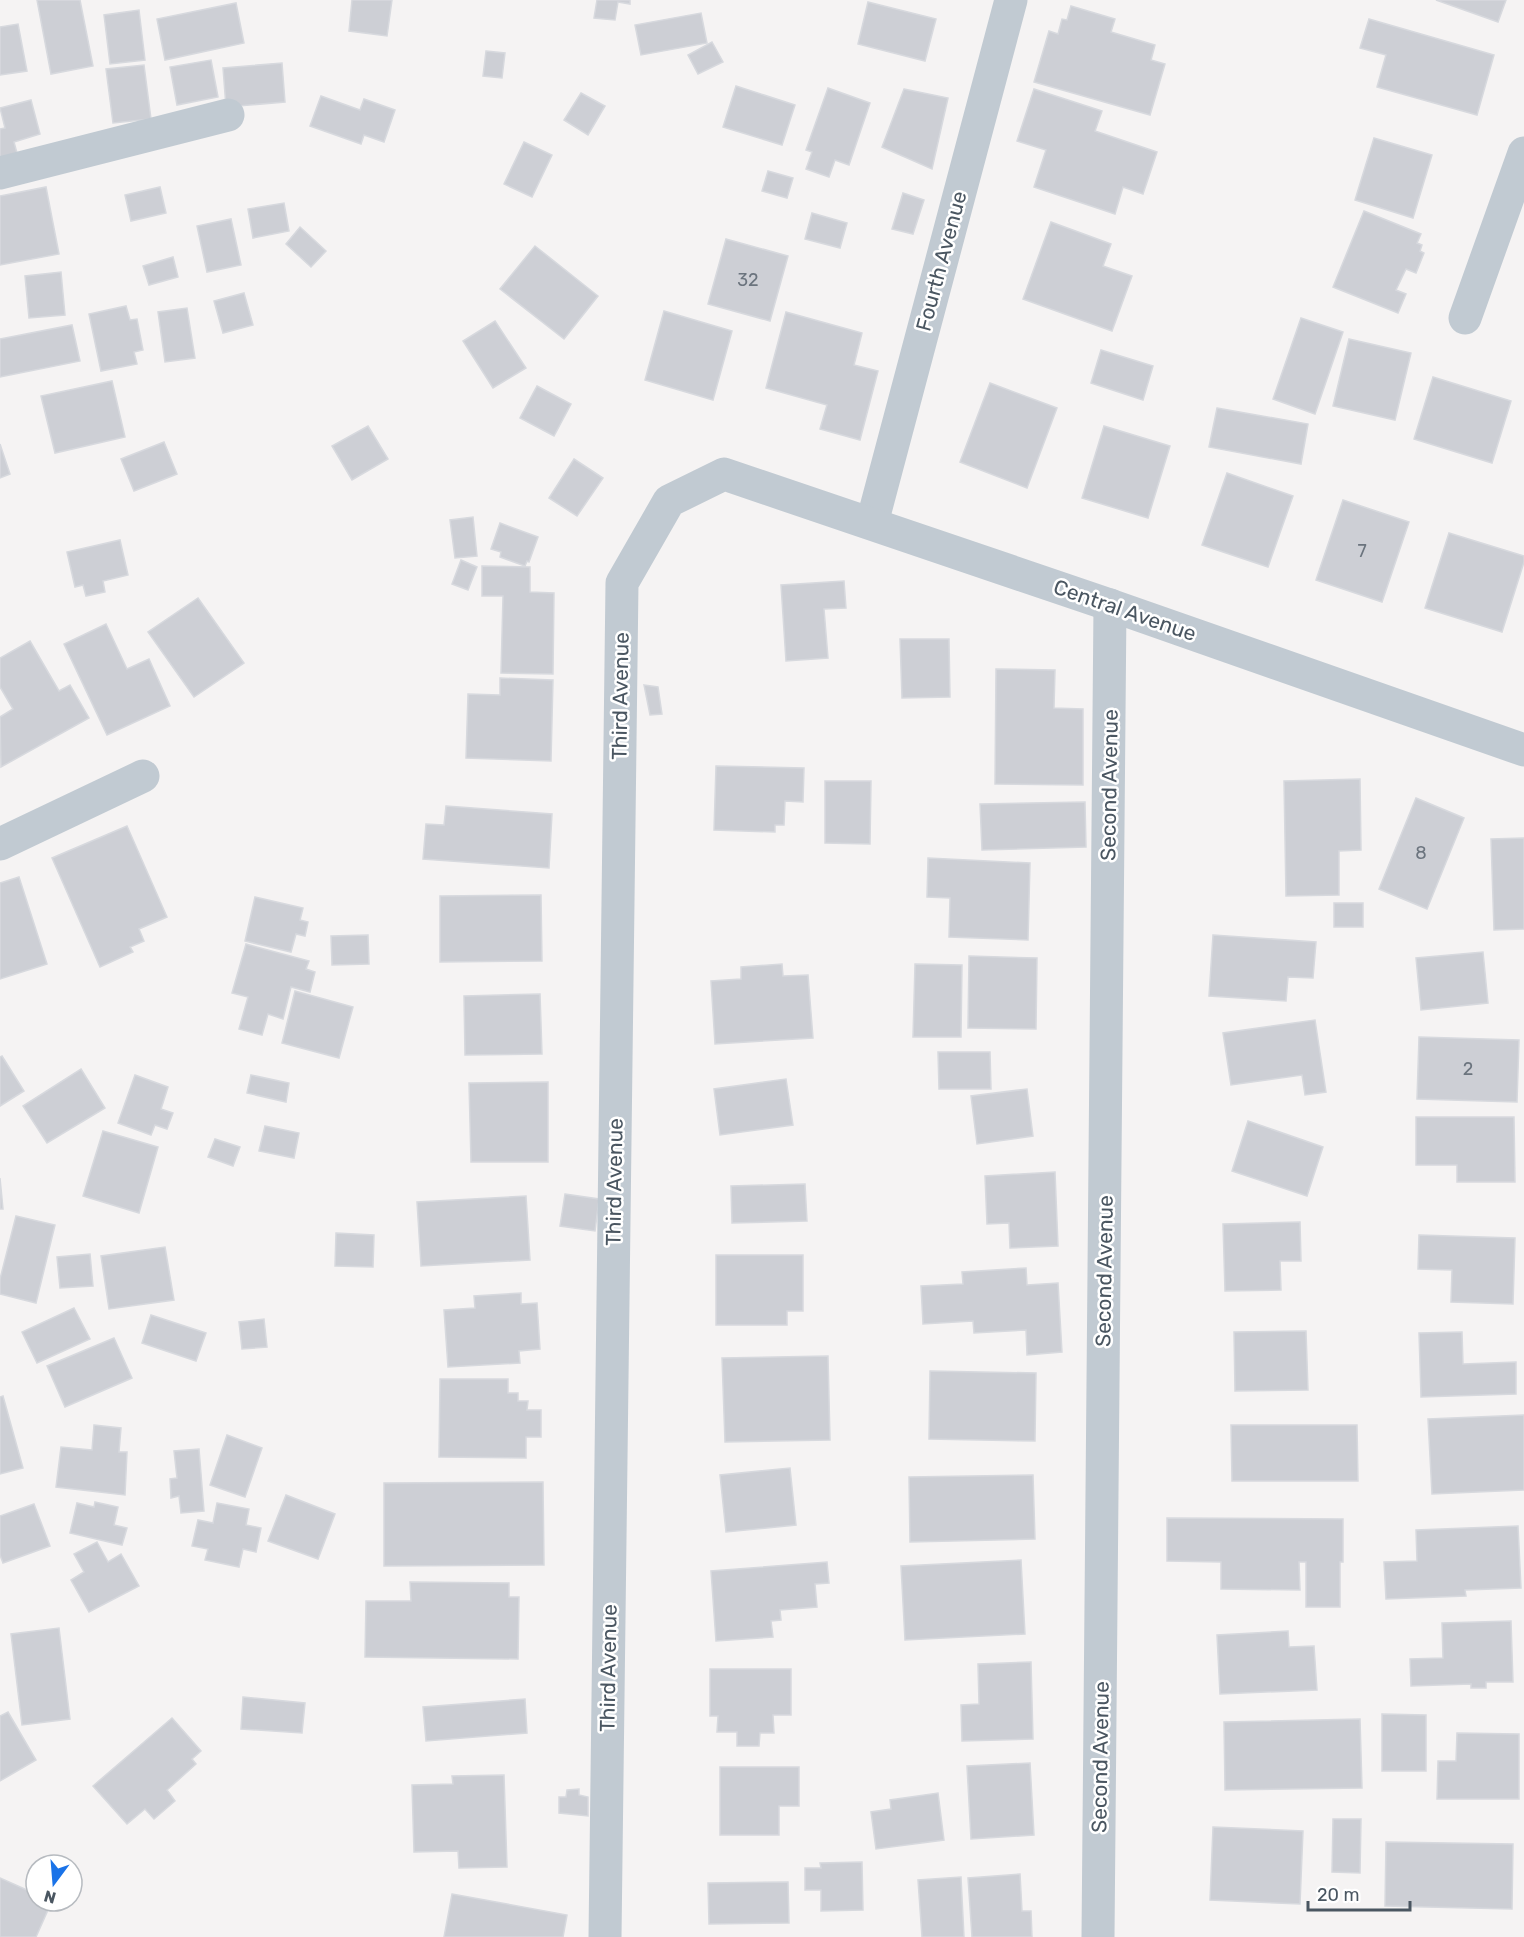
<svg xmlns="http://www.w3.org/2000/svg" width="1524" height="1937" font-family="Rubik,sans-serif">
<rect width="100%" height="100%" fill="#f5f3f3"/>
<!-- building -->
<g fill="#cdcfd5" stroke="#d7d9de" stroke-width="1.5">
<polygon points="37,0 80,0 93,66 51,74"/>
<polygon points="352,0 392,0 387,36 349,31"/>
<polygon points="597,0 630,0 630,4 618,2 615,20 594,18"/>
<polygon points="1436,0 1506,0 1498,22"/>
<polygon points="868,2 936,19 925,61 858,44"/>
<polygon points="236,3 244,43 165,60 157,19"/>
<polygon points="1071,6 1115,19 1111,32 1155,45 1151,60 1165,64 1150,115 1034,82 1049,31 1058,34 1062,19 1067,20"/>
<polygon points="139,10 145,60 110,64 104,15"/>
<polygon points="701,13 707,43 641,55 635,25"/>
<polygon points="1369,19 1494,55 1477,115 1377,87 1386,55 1360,48"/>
<polygon points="18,24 27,71 0,75 0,27"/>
<polygon points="712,42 723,62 698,74 688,55"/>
<polygon points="486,51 505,53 502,78 483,76"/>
<polygon points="211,60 218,97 177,105 170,67"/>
<polygon points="282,63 285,102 226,107 223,68"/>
<polygon points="144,65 151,119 113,123 106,69"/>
<polygon points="736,86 795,105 782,145 723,127"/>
<polygon points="828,88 870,103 849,165 835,160 829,177 806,169 812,152 806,150"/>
<polygon points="904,89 948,98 932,169 882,147"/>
<polygon points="1034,89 1102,111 1095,131 1157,152 1143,194 1123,187 1115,214 1034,187 1046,150 1017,141"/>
<polygon points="581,93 605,106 588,135 564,120"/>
<polygon points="321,96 360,110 364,99 395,110 384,142 364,135 361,144 310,126"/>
<polygon points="31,100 40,134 14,142 17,153 0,158 0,129 5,128 0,108"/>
<polygon points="1374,138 1432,155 1413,218 1355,200"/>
<polygon points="524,142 552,155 532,197 504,184"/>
<polygon points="768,171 793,178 787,198 762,191"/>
<polygon points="46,187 59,254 0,265 0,196"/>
<polygon points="160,187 166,213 131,221 125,195"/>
<polygon points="903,193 924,200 913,234 892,229"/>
<polygon points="284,203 289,231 253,238 248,209"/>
<polygon points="1364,211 1421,234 1417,243 1422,245 1420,251 1424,253 1416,273 1406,269 1396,290 1406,294 1398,313 1333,287"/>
<polygon points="812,213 847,223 840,248 805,239"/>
<polygon points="231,219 241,265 207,272 197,226"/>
<polygon points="1051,222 1111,244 1103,266 1132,276 1112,331 1023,299"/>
<polygon points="300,227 326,251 311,267 286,244"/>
<polygon points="726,239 788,256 770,321 708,304"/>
<polygon points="535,246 598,296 564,339 500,289"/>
<polygon points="173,257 178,277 149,285 143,266"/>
<polygon points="61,272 65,315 29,318 25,276"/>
<polygon points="244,293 253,325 223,333 214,301"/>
<polygon points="126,306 130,320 137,319 143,350 134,352 137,364 101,371 89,314"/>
<polygon points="187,308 195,358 165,362 158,312"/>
<polygon points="664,311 732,331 713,400 645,380"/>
<polygon points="786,312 862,333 854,365 878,371 860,440 820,429 827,405 766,388"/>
<polygon points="1301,318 1343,332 1315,414 1273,399"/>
<polygon points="495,321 526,368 493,388 463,341"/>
<polygon points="72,325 80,361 0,377 0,339"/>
<polygon points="1349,339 1411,353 1395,420 1333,406"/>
<polygon points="1101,350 1153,366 1143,400 1091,383"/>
<polygon points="1433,377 1511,401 1492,463 1414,439"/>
<polygon points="112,381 125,437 55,453 41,396"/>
<polygon points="990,383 1057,408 1027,488 960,462"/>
<polygon points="537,386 571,404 554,436 520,418"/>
<polygon points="1217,408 1308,424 1301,464 1209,447"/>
<polygon points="368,426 388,459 352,480 332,446"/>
<polygon points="1104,426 1170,446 1148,518 1082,498"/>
<polygon points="164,442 177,474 134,491 121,459"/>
<polygon points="0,444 10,474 0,478"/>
<polygon points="574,459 603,478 577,516 549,498"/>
<polygon points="1227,473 1293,496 1268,567 1202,545"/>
<polygon points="1343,500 1409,522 1382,602 1316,580"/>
<polygon points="473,517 477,556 455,558 450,520"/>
<polygon points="500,523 538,537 529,562 527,561 525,566 500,557 501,552 491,549"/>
<polygon points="1449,533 1524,556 1524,562 1502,632 1425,608"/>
<polygon points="120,540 128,575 103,581 105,592 86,596 83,585 75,587 67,552"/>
<polygon points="461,560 477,567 468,590 452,584"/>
<polygon points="482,566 530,567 530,592 554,593 553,674 501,673 503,596 482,596"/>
<polygon points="844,581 846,608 824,609 828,658 786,661 781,585"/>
<polygon points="198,598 244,663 194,697 148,632"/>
<polygon points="106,624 127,669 149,659 170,706 107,735 64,644"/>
<polygon points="900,639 949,639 950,697 902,698"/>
<polygon points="30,641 59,691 70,685 89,718 1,767 0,717 13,709 0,687 0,658"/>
<polygon points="996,669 1055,670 1054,708 1083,709 1083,785 995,784"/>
<polygon points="500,678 553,680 551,761 466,758 468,694 500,695"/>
<polygon points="644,685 658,687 662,714 650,715"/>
<polygon points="716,766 804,768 803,802 785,801 784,825 775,825 775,832 714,830"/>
<polygon points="1360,779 1361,850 1339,851 1339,895 1286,896 1284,781"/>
<polygon points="825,781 871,781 870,844 825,843"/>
<polygon points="1416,798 1464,818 1427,909 1379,889"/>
<polygon points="1085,802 1086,847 982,850 980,804"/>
<polygon points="446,806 552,814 549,868 423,859 426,824 444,825"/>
<polygon points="127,826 167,917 139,929 144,941 130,947 133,952 100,967 52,858"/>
<polygon points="1524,838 1524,929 1494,930 1491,839"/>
<polygon points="928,858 1030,863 1028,940 949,937 950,898 927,897"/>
<polygon points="19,877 47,964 0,979 0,883"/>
<polygon points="541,895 542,961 440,962 440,896"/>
<polygon points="255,897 303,908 300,920 308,922 305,936 296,934 291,952 245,941"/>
<rect x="1334" y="903" width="29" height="24"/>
<polygon points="368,935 369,964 332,965 331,936"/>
<polygon points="1213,935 1316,942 1313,978 1288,977 1286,1001 1209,996"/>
<polygon points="246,944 309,961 306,969 315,972 310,992 291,987 283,1019 268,1014 262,1035 239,1029 248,997 232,993"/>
<polygon points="1483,952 1488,1003 1421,1010 1416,958"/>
<polygon points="969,956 1037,958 1036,1029 968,1028"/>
<polygon points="782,964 783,976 808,975 813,1038 715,1044 711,981 741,979 741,967"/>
<polygon points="915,964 962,965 961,1037 913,1037"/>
<polygon points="295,991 353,1007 339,1058 282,1043"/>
<polygon points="540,994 542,1054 465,1055 464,996"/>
<polygon points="1315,1020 1326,1092 1305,1095 1302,1075 1231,1085 1223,1033"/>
<polygon points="1419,1037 1519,1040 1517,1102 1417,1099"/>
<polygon points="938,1052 990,1052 991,1089 939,1089"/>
<polygon points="2,1056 24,1091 0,1106 0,1057"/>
<polygon points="81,1069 105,1108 47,1143 23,1106"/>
<polygon points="135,1075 168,1087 161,1109 173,1113 167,1129 155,1125 151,1135 118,1123"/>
<polygon points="251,1075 289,1083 286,1102 247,1093"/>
<polygon points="786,1079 793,1125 720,1135 714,1089"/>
<polygon points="548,1082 548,1162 471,1162 469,1083"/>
<polygon points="1027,1089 1033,1136 977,1144 971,1096"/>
<polygon points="1416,1117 1514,1117 1515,1182 1457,1182 1457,1165 1416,1165"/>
<polygon points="1248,1121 1323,1147 1307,1196 1232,1171"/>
<polygon points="265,1126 299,1133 294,1158 259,1151"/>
<polygon points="103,1131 158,1147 139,1213 83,1196"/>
<polygon points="215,1139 240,1147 233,1166 208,1157"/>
<polygon points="1055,1172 1058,1246 1010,1248 1009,1223 987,1224 985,1176"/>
<polygon points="0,1178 3,1209 0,1209"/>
<polygon points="805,1184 807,1221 732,1223 731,1186"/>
<polygon points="565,1194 599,1199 595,1231 560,1226"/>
<polygon points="526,1196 530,1260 421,1266 417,1202"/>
<polygon points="16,1216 55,1225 36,1303 0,1294 0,1279"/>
<polygon points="1300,1222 1301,1261 1280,1261 1281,1290 1225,1291 1223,1224"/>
<polygon points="336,1233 374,1235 373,1267 335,1266"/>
<polygon points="1419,1235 1515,1238 1513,1304 1451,1302 1452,1270 1418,1269"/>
<polygon points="165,1247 174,1300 109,1309 101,1256"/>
<polygon points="90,1254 93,1286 60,1288 57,1257"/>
<polygon points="716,1255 803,1255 803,1311 787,1311 787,1325 716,1325"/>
<polygon points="1026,1268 1027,1285 1058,1283 1062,1352 1027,1355 1026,1330 974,1333 973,1321 923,1324 921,1286 963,1284 962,1272"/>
<polygon points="521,1293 521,1304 537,1303 540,1349 519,1351 520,1363 448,1367 444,1310 475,1308 474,1296"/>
<polygon points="74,1308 90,1339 37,1363 22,1332"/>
<polygon points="151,1315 206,1333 196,1361 142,1343"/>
<polygon points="264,1319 267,1347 242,1349 239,1322"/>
<polygon points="1306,1331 1308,1390 1235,1391 1234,1332"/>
<polygon points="1462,1332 1463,1364 1516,1362 1516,1394 1421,1397 1419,1333"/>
<polygon points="114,1338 132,1378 65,1407 47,1366"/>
<polygon points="828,1356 830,1440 725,1442 722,1358"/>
<polygon points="930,1371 1036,1373 1035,1441 929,1439"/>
<polygon points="440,1379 508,1379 508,1393 518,1393 518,1401 528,1401 527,1410 541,1410 541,1437 526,1437 526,1458 439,1457"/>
<polygon points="3,1396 23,1468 0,1474 0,1397"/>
<polygon points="1524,1415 1524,1490 1432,1494 1428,1419"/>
<polygon points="94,1425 121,1428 119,1452 127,1452 125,1495 56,1487 61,1447 92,1450"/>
<polygon points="1231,1425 1357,1425 1358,1481 1232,1481"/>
<polygon points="227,1435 262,1448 245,1497 210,1485"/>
<polygon points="199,1449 204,1511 181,1513 179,1496 171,1498 170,1479 177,1478 174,1451"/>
<polygon points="790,1468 796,1525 726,1532 720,1475"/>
<polygon points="1033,1475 1035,1539 910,1542 909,1477"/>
<polygon points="543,1482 544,1565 384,1566 384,1483"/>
<polygon points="286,1495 335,1514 318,1559 268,1541"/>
<polygon points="95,1502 118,1507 114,1525 127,1528 122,1545 70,1533 77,1503 94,1507"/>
<polygon points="217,1503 249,1509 246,1525 261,1528 256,1552 243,1549 239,1567 205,1560 208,1549 192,1546 198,1520 213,1523"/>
<polygon points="34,1504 50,1546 3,1563 0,1555 0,1516"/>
<polygon points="1167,1518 1343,1519 1343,1562 1340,1562 1340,1607 1306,1607 1306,1562 1299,1562 1300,1590 1221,1589 1221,1562 1167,1561"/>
<polygon points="1518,1526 1521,1588 1465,1590 1466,1596 1386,1599 1384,1562 1417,1561 1416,1530"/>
<polygon points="97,1542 108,1562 121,1554 139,1586 89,1612 71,1580 84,1572 74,1554"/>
<polygon points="1021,1560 1025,1634 905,1640 901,1566"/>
<polygon points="827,1562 829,1583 815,1584 817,1607 780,1610 781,1620 771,1621 773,1637 716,1641 711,1571"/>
<polygon points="410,1582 509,1583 509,1597 519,1597 518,1659 365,1657 366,1601 411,1601"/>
<polygon points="1511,1621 1513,1682 1486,1682 1486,1688 1471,1688 1471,1684 1411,1686 1410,1659 1443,1658 1442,1623"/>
<polygon points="59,1628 70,1719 22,1725 11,1634"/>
<polygon points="1288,1631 1289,1647 1314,1646 1317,1690 1220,1694 1217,1635"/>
<polygon points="1031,1662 1033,1739 962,1741 961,1705 979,1704 978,1664"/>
<polygon points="710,1669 791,1669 791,1715 773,1715 774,1733 760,1733 759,1746 737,1746 737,1732 717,1732 718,1716 710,1716"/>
<polygon points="243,1697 305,1703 302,1733 241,1729"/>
<polygon points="525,1699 527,1733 426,1741 423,1707"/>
<polygon points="8,1712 36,1760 0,1781 0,1716"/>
<polygon points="1382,1714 1426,1715 1426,1771 1382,1771"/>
<polygon points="172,1718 201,1751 192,1759 196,1764 167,1790 175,1801 154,1819 145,1809 127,1824 93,1786"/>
<polygon points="1360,1719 1362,1788 1225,1790 1224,1722"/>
<polygon points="1457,1733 1519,1734 1519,1799 1437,1799 1438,1761 1456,1761"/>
<polygon points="1030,1763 1034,1835 971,1839 967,1766"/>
<polygon points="720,1767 799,1767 799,1806 779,1806 779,1835 720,1835"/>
<polygon points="504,1775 507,1867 459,1868 458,1851 414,1852 412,1785 453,1784 452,1776"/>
<polygon points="579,1789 579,1795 588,1797 588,1816 559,1813 559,1797 566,1797 567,1790"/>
<polygon points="938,1793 944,1840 876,1849 871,1812 891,1809 890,1800"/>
<polygon points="1333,1819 1361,1819 1360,1873 1332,1872"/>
<polygon points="1213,1827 1303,1831 1300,1904 1210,1900"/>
<polygon points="1386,1842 1513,1844 1512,1909 1385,1906"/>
<polygon points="862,1862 863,1910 821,1911 821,1890 805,1890 805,1868 821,1868 820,1863"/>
<polygon points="1020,1874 1022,1911 1031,1911 1032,1937 972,1937 968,1878"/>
<polygon points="961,1877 964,1937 922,1937 918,1880"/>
<polygon points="0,1878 36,1894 36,1901 52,1901 36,1937 0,1937"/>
<polygon points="788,1882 789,1923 709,1924 708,1883"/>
<polygon points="452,1894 567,1915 563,1937 444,1937"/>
</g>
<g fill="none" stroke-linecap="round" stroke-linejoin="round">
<!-- minor -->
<g stroke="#c1cad2" stroke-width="33">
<polyline points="0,173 228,115"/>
<polyline points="1465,318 1524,153"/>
<polyline points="872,523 1011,0"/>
<polyline points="0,844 143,776"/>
<polyline points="605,1937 622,583 669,501 724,474 1110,605 1524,750"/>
<polyline points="1098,1937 1110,605"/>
</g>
</g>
<g text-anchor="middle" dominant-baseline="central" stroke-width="5" stroke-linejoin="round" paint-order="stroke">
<!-- number labels -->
<g font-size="18" fill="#6b747e">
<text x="748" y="280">32</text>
<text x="1362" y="551">7</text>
<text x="1421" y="853">8</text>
<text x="1468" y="1069">2</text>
</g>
<!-- street labels -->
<g font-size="21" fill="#4a5661" stroke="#fff">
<text transform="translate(941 261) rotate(-75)">Fourth Avenue</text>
<text transform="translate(1125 610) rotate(19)">Central Avenue</text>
<text transform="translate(620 696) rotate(-89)">Third Avenue</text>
<text transform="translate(1109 785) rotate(-89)">Second Avenue</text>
<text transform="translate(614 1182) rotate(-89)">Third Avenue</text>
<text transform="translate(1104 1271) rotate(-89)">Second Avenue</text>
<text transform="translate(608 1668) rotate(-89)">Third Avenue</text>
<text transform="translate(1100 1757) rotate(-89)">Second Avenue</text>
</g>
</g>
<!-- north arrow -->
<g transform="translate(54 1883) rotate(196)"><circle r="28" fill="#ffffff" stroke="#b7bbc0" stroke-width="1.5"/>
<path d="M0-4.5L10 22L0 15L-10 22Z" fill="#1a73e8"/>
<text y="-9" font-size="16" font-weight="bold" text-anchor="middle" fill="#4a5661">N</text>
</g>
<!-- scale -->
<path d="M1308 1901v9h102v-9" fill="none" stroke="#4a5661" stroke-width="3"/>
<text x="1317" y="1901" font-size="18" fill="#4a5661" stroke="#ffffff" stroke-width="4.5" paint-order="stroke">20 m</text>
</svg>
